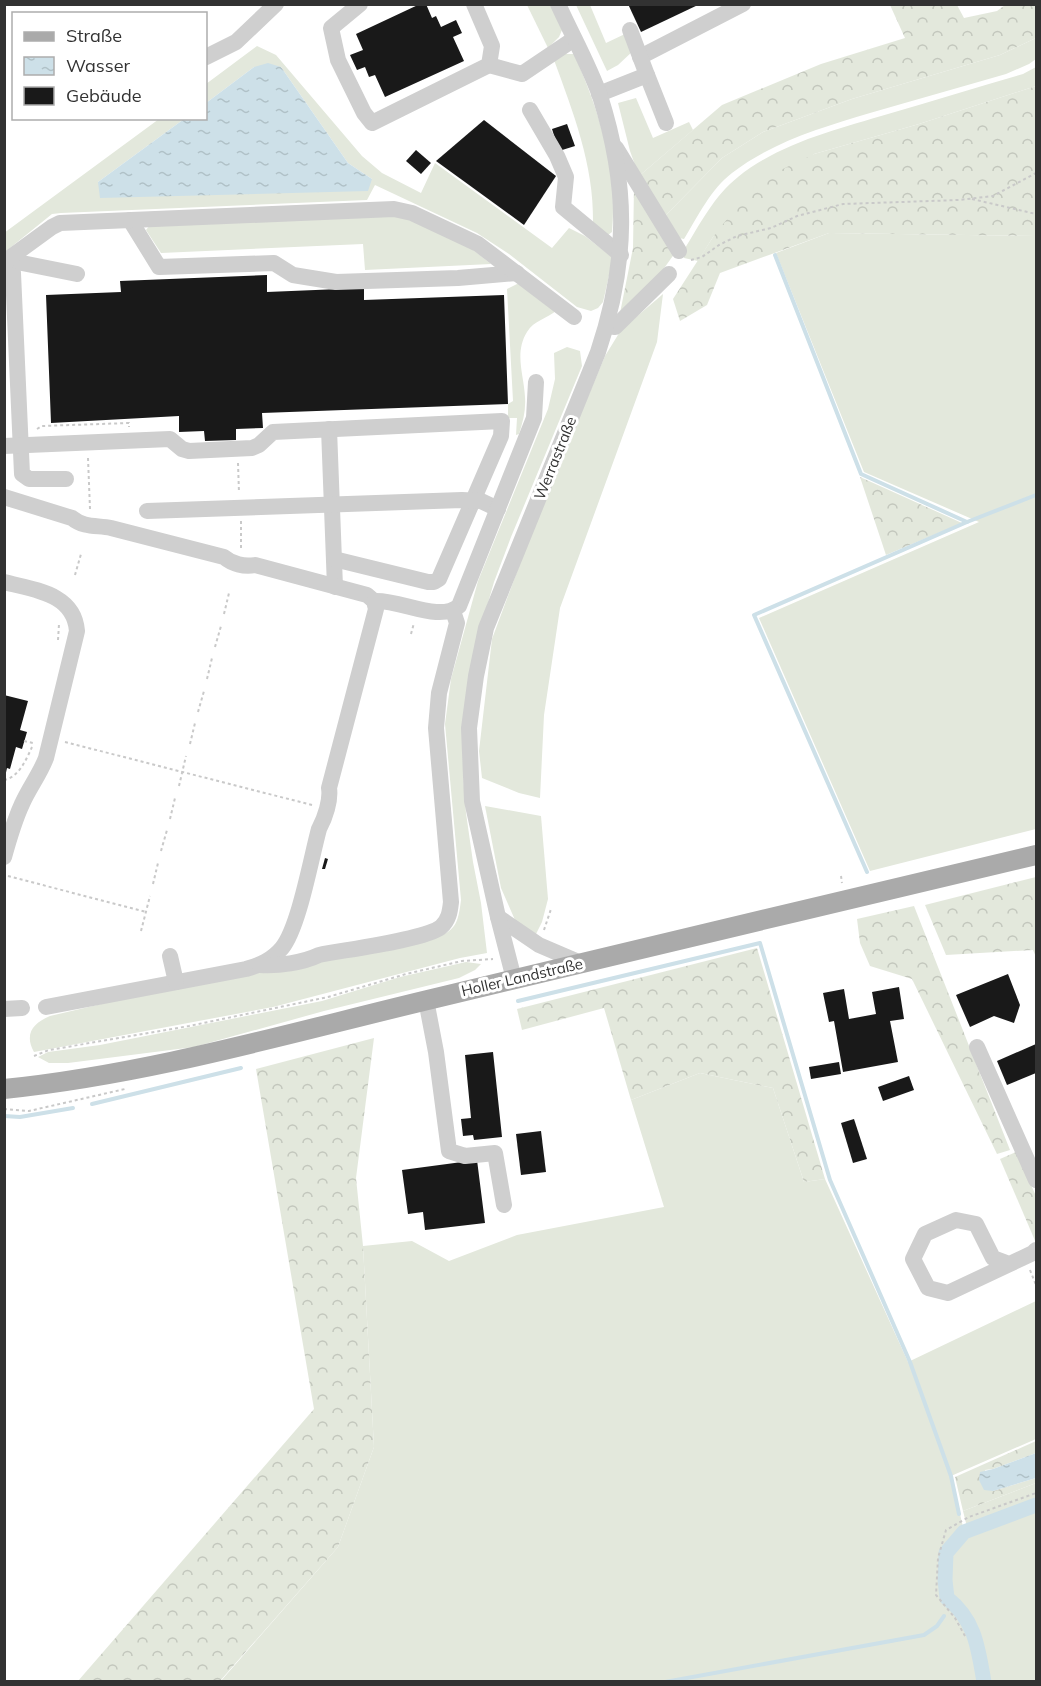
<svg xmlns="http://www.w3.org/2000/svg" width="1041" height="1686" font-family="Mulish,sans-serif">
<defs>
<pattern id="forest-crowns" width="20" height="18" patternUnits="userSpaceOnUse" patternTransform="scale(1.5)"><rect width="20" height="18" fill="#e3e8dc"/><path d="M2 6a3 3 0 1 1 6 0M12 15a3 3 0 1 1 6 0" fill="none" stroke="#c3c7bd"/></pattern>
<pattern id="water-ripples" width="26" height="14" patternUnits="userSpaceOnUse" patternTransform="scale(1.5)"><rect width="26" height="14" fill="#cde0e8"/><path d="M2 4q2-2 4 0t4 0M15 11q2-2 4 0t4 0" fill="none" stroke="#b0c1c7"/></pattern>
</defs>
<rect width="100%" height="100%" fill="#fff"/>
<!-- grass -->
<g fill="#e3e8dc">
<polygon points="527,5 551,5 562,30 559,37 548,48"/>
<polygon points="576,5 590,5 606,43 627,33 634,50 618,65 607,71"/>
<path d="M1036,38v21l-7,5 -23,10c-45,13 -91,26 -136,39 -47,14 -98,29 -138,60 -21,16 -34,43 -48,66l-5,-1 -13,-23 56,-57 41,-26 89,-33 148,-44z"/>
<polygon points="257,46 276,55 362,156 382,173 421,193 435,163 552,248 569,228 585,236 613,258 603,302 598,308 591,311 577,307 509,254 477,233 375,185 367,200 61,213 52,214 5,252 4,233 159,119 184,119 98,182 372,179 348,163 281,67 254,67 206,103 206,84"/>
<path d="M562,54h12c25,56 44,116 38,178l-4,3 -15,-13c1,-57 -20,-110 -39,-162z"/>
<path d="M1036,67v19l-117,38 -105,30 -101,83 -15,24 -14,-3v-8c16,-26 30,-54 54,-73 42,-34 100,-48 150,-63 45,-13 90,-27 135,-40z"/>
<polygon points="636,98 653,138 689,122 693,130 639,176 630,151 618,103"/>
<polygon points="402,216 472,249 491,264 365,270 363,244 161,253 146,230 150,225"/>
<polygon points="829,233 1036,236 1036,829 870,871 759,618 979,522 864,472 776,253"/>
<path d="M519,283l38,27c-10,9 -23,10 -30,22 -13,21 -3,43 -2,65 1,13 -2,25 -6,37l-3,1 1,-17h-9v-14l5,-3 -6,-112z"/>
<polygon points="663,294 657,342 560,608 544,715 540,798 519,793 482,778 479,751 492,639 537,518 605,356 621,330"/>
<path d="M567,347l13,4 2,15 -71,171 -17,45 -13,45 -18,148 3,38 7,49 8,41 6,50 -27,5 -187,49 -239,45c-10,-18 -1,-29 16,-36l77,-18 305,-59c24,-8 26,-15 29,-39l-16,-176 6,-45 27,-98 70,-172 7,-30 -1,-26z"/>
<polygon points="485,806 541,816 548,899 542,922 535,936 515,920 501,888"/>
<polygon points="466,962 481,964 475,970 459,978 324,1011 194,1047 68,1063 49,1063 38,1057 48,1052 100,1045 322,1001 400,977"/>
<polygon points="700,1073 773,1088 804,1182 825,1179 908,1362 1036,1301 1036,1439 951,1476 964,1531 1036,1508 1036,1681 220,1682 338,1547 374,1447 363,1246 412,1241 449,1261 517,1235 664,1207 631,1100"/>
<polygon points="1036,1483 1036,1502 967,1527 963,1511"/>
</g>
<!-- forest -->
<g fill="url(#forest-crowns)">
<polygon points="890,5 957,5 964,18 997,11 1005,5 1036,5 1036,38 1000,55 852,99 763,132 722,158 666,215 639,176 722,105 821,64 905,38"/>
<polygon points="1036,86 1036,236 829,233 720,273 707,305 680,321 673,299 713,237 756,182 814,154 919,124"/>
<polygon points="634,187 675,253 657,278 620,313 633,248"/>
<polygon points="860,477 962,523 886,555"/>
<polygon points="1036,877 1036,957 1033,950 946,955 925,905"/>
<polygon points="914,906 1010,1150 997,1154 912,979 870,966 860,943 857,919"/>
<polygon points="757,948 825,1179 804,1182 773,1088 700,1073 631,1100 604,1008 522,1030 517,1009"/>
<polygon points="374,1038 356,1178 363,1246 374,1447 338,1547 220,1681 78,1681 314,1409 256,1069"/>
<polygon points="1016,1152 1036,1196 1036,1243 1000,1159"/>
<polygon points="1036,1441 1036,1453 993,1469 985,1470 993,1491 1036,1478 1036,1483 963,1511 955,1477"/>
</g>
<!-- water -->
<g fill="url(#water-ripples)">
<polygon points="268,63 281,67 348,163 372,179 368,191 100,198 98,182 184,119 206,118 206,103 254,67"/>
<polygon points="1036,1453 1036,1478 993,1491 984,1490 979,1480 980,1472 993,1469"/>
</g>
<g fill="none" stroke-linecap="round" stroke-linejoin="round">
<!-- stream -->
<g stroke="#cde0e8" stroke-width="4">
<polyline points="775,255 861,474 967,522 1036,495"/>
<polyline points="867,872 754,615 967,522"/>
<polyline points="518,1001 760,943 830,1180 910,1362 951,1476 959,1514"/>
<polyline points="92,1104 241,1068"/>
<polyline points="4,1116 20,1117 73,1108"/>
<polyline points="665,1682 924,1635 937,1626 944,1616"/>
</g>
<!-- canal -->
<path stroke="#cde0e8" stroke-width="15" d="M984,1682c-6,-35 -9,-62 -37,-84l-2,-18 1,-27 18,-21 72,-27"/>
</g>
<!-- building -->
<g fill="#191919">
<polygon points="420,4 426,4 432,18 436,16 441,27 456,20 462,33 453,37 464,61 385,97 375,75 369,77 365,67 357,70 350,55 363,50 356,34"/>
<polygon points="628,4 700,4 641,32"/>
<polygon points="484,120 556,176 524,225 436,161"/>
<polygon points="567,124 575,146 559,151 552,129"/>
<polygon points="416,150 431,163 421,174 406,161"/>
<polygon points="267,275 267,292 364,288 364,300 504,295 508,404 262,413 263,428 236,429 236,440 205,441 204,431 179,432 179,416 51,423 46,295 121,292 120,281"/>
<polygon points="4,695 28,701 20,730 27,732 22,749 16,747 10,769 7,768 5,777"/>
<polygon points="325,858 328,859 325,869 322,869"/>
<polygon points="1008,974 1020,1005 1014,1023 994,1016 970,1027 956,995"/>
<polygon points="899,987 904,1019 890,1021 898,1062 843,1072 834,1021 829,1022 823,993 844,989 849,1019 876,1014 872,992"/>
<polygon points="1036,1044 1036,1073 1007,1085 997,1061"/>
<polygon points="493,1052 502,1137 474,1140 473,1135 463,1136 461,1119 471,1118 465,1055"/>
<polygon points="839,1062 841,1074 811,1079 809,1067"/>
<polygon points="909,1076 914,1090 883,1101 878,1087"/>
<polygon points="854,1119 867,1159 853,1163 841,1123"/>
<polygon points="541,1131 546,1172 521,1175 516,1134"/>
<polygon points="477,1160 485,1223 425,1230 423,1212 408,1214 402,1170"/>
</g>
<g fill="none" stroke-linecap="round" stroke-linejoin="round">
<!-- path -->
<g stroke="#c9c9c9" stroke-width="2" stroke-dasharray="3 3" stroke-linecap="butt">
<polyline points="972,199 1036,214"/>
<polyline points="691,260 702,257 719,245 737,236 771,228 797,216 843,204 959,200 993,196 1036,173"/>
<polyline points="37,429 42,426 129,423 129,427"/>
<polyline points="88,458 90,509"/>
<polyline points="238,463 239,493"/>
<polyline points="241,521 241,549"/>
<polyline points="75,575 81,554"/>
<polyline points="224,614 229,593"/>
<polyline points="411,634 414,623"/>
<polyline points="58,640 59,624"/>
<polyline points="215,647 221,626"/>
<polyline points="207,679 212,658"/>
<polyline points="198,712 204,691"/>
<polyline points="24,741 33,743"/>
<polyline points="65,742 312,805"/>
<polyline points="190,744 195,723"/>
<path d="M4,780c15,-3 22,-20 28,-33"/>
<polyline points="179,786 186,756"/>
<polyline points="170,819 175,798"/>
<polyline points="161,851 167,830"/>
<polyline points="8,876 146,912"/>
<polyline points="841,876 842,883"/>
<polyline points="153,884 158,863"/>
<polyline points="544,930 551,909"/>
<polyline points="141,931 150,896"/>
<polyline points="34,1056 49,1050 189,1026 328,997 406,974 462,961 493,959"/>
<polyline points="4,1109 29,1111 125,1089"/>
<polyline points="1030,1270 1036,1285"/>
<polyline points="965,1636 955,1618 936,1595 938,1558 946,1530 969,1517 1036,1493"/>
</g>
<!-- minor -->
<g stroke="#cfcfcf" stroke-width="16">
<polyline points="360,4 331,28 338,60 364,113 372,123 489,65 492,46 474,4"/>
<polyline points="206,57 236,42 276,4"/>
<polyline points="640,57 743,4"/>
<polyline points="489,65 522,74 574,39"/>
<polyline points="647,75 666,123"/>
<polyline points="599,94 647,75 630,30"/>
<polyline points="530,110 557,156 566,177 563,207 621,255"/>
<polyline points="616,148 679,251"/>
<polyline points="130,220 159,267 274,263 293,275 336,282 458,278 517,273"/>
<polyline points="10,258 13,273 22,474 29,479 66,479"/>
<polyline points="10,258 22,263 77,274"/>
<polyline points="4,262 52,227 60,223 394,209 412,213 478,244 574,317"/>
<polyline points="607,326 615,327 669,274"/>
<polyline points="329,429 335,587"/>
<polyline points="4,446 170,439 182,449 189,451 252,448 259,445 273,432 502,421 501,436 439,579 434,582 428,582 334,559"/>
<path d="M4,497l68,21c12,10 26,7 39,10 38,10 75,19 113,29 8,7 20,10 31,8l112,30 7,6 2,8 -47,179c2,12 -4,30 -10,41 -8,29 -20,98 -37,119 -10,12 -22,17 -36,21l-200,38"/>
<polyline points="147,511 462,500 481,501 498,509"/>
<path d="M4,582c30,8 70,11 73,49l-31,127c-6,16 -17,30 -24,46 -8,17 -13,35 -18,53"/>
<path d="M374,601c26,-2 65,22 85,5l75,-188 2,-36"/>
<polyline points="498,917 539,945 581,963"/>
<polyline points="170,956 176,982"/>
<path d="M260,965c19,1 42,-2 59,-10 24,-5 106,-15 122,-28 8,-7 9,-16 10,-25l-15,-174 3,-35 18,-70 -4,-12"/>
<path d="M514,979l-16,-62 -26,-116 -3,-73 7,-52 10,-48 112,-276c30,-90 31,-165 2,-256 -11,-31 -28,-61 -42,-92"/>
<polyline points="426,1000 436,1052 449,1151 465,1156 495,1153 504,1205"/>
<polyline points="4,1009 22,1008"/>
<polyline points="977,1047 1036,1180"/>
<polyline points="1009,1264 993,1258 976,1224 956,1220 925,1234 913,1259 928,1288 948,1293 1033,1253 1036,1250"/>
</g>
<!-- major -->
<path stroke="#aaa" stroke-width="20" d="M4,1089c147,-15 289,-57 432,-91 200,-49 400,-95 600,-143"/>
</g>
<g text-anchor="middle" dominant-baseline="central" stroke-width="6" stroke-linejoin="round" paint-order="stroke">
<!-- street labels -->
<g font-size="15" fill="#323232" stroke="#fff">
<text transform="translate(555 458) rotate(-68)">Werrastraße</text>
<text transform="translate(522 977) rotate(-13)">Holler Landstraße</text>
</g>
</g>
<!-- border -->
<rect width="1041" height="1686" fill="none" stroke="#323232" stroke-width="12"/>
<!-- legend -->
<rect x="12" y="12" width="195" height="108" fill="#ffffff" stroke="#adadad" stroke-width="1.5"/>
<rect x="24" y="32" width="30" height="9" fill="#aaaaaa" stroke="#adadad" stroke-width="1.5"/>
<text x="66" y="42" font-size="18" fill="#323232">Straße</text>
<rect x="24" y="57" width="30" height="18" fill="url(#water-ripples)" stroke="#adadad" stroke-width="1.5"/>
<text x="66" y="72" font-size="18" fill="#323232">Wasser</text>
<rect x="24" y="87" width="30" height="18" fill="#191919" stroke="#adadad" stroke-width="1.5"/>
<text x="66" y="102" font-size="18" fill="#323232">Gebäude</text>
</svg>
